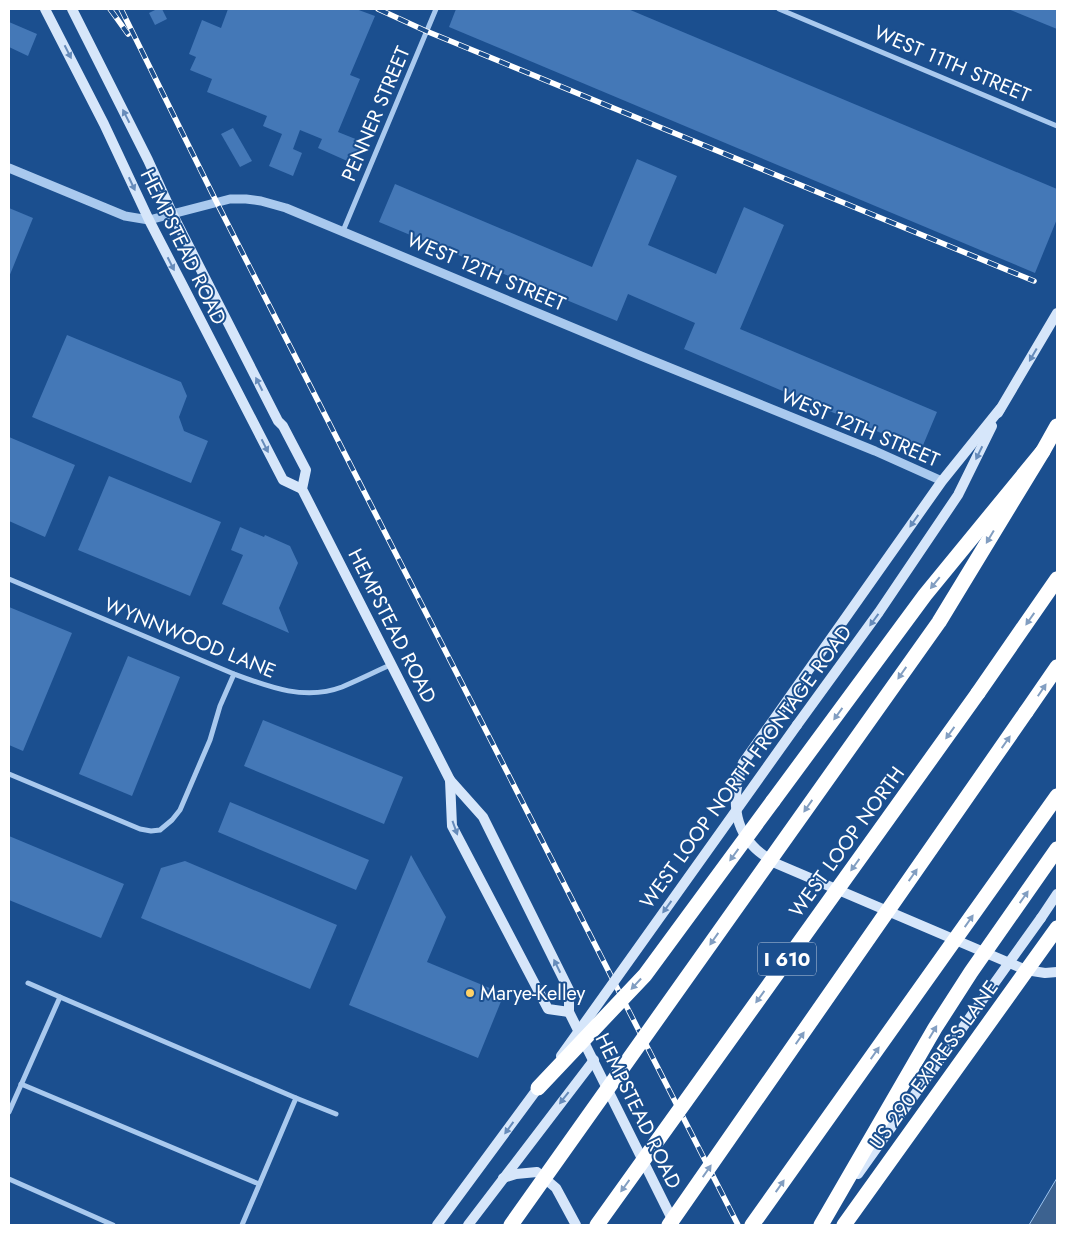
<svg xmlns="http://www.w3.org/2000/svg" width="1066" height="1234" font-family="Jost,sans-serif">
<rect width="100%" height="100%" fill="#1b4f8f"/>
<!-- water -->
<polygon fill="#3c6290" stroke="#9cc4f0" points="1057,1178 1057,1225 1029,1225"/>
<!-- building -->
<g fill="#4478b7">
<polygon points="157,9 162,9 167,19 155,25 149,13"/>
<polygon points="228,9 356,9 375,16 350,75 360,79 338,132 363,142 354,164 318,148 322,139 300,130 293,149 302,153 293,176 269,166 282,134 263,126 267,116 207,92 212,79 190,70 196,57 189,54 202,20 221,28"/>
<polygon points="456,9 628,9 1057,189 1057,219 1035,273 449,27"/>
<polygon points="1008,9 1057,9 1057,29"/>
<polygon points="9,22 37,34 28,56 9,47"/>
<polygon points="233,128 252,161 240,167 221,134"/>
<polygon points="637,159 677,176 648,245 716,274 744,207 784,225 740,329 937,412 921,450 684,349 695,323 628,294 617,321 379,222 395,184 592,267"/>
<polygon points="9,208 33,218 9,277"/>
<polygon points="67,335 181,382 187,396 179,417 184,431 208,441 191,483 32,417"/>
<polygon points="9,437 75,465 45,537 9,521"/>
<polygon points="109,476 221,522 190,596 78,550"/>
<polygon points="240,527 264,537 265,535 290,546 298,563 279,608 289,633 222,604 243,555 231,550"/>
<polygon points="9,607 72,633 23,751 9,745"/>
<polygon points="128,656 180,677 132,796 79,774"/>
<polygon points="263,720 403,777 384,824 244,766"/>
<polygon points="230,802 369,860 356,890 218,832"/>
<polygon points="9,836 124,884 101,938 9,900"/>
<polygon points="411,855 446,917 427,962 504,994 478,1058 349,1005"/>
<polygon points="185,861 337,925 310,989 141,918 161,868"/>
</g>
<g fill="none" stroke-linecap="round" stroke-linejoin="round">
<!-- minor -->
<g stroke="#a9c9ee" stroke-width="5">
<polyline points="779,9 1057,126"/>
<polyline points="343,231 436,9"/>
<path d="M9,579l225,95c35,13 71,27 108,13 17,-7 33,-15 50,-23"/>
<polyline points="9,774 140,829 151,831 160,830 172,820 180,810 210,740 220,706 234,674"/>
<polyline points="28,983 60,997"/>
<polyline points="21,1084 259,1184"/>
<polyline points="296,1098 336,1114"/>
<polyline points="9,1112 60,997 296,1098 242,1225"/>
<polyline points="9,1179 113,1225"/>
</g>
<!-- tertiary -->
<polyline stroke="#a9c9ee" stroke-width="9" points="9,168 125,216 149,220 230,199 246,199 261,201 286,208 641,356 875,451 942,481"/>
<!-- secondary -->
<g stroke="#d6e6fa" stroke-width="10">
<polyline points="45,9 104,124 149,220 283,480 302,489"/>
<polyline points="72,9 148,160 173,215 278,421 283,426 306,470 302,489 450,780 483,817 569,990 569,1012 674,1223"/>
<path d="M1000,409l-58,72 -199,282c-10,28 -12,60 10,83 6,7 15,12 22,17l251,107 19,3 12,-1"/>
<polyline points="998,413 1057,313"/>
<polyline points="797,725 879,612 958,495 992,426"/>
<polyline points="450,780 452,826 548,1009 569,1012"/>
<polyline points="1041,918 1057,894"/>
<polyline points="503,1178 516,1174 537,1172 556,1188 576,1225"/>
<polyline points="437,1225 538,1088"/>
<polyline points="468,1225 594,1060"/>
</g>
<!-- motorway -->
<g stroke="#fff" stroke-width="15">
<polyline points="978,693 1057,579"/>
<polyline points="1026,712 1057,667"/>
<polyline points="773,801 925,595 1043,451 1057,426"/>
</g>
<defs>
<g id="rail">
<polyline points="110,9 128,34"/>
<polyline points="121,9 217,203 738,1225"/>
<polyline points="378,9 426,31 1034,281"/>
</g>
</defs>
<!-- rail casing -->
<use href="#rail" stroke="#fff" stroke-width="5.5"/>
<!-- rail -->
<use href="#rail" stroke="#1b4f8f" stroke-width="4" stroke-dasharray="11" stroke-linecap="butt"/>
<!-- secondary-bridge -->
<g stroke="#d6e6fa" stroke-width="10">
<polyline points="561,1056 797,725"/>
<polyline points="858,1174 1041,918"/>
</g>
<!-- motorway-bridge -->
<g stroke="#fff" stroke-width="15">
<polyline points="538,1088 645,975 773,801"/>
<polyline points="511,1225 939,622 1043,451"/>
<polyline points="597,1225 978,693"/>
<polyline points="669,1225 1026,712"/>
<polyline points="752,1225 1057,796"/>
<polyline points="821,1225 935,1028 971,972 1057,849"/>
<polyline points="844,1225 1057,928"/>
</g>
</g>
<!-- one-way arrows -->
<defs><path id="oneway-solid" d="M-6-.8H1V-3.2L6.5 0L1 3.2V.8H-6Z" transform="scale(1.25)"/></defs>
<g fill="#668bba">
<use href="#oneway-solid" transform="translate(68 52) rotate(63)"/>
<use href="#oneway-solid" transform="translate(126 116) rotate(-117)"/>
<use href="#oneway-solid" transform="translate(132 184) rotate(65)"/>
<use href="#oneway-solid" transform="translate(171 264) rotate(63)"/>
<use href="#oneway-solid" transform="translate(1033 355) rotate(120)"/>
<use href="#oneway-solid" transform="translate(259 384) rotate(-117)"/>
<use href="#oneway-solid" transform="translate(265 446) rotate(63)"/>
<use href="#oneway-solid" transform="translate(979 453) rotate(116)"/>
<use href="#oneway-solid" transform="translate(914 521) rotate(125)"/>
<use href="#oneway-solid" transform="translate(874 620) rotate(126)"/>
<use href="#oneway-solid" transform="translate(455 828) rotate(70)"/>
<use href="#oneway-solid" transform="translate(667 907) rotate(126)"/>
<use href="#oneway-solid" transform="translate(557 966) rotate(-116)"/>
<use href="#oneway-solid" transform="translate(564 1098) rotate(128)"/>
<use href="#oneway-solid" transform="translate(509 1128) rotate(126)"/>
</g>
<g fill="#829ec1">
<use href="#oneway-solid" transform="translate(990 537) rotate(121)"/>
<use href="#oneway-solid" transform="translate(935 583) rotate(129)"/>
<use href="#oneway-solid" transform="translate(1030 619) rotate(125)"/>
<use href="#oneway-solid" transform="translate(902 673) rotate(125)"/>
<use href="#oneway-solid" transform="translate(1042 690) rotate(-56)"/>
<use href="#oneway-solid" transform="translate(838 714) rotate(126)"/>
<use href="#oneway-solid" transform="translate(950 733) rotate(126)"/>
<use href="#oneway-solid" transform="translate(1006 742) rotate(-55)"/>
<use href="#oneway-solid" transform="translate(808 806) rotate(125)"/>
<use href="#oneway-solid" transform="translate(734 855) rotate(126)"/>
<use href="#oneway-solid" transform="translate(855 865) rotate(126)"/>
<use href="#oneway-solid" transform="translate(913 875) rotate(-55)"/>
<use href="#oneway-solid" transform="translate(1024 897) rotate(-55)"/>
<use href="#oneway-solid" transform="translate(969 921) rotate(-55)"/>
<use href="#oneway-solid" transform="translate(714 939) rotate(125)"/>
<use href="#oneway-solid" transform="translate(636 984) rotate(133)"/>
<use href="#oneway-solid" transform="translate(760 997) rotate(126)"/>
<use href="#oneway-solid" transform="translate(933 1032) rotate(-59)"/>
<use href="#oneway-solid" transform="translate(800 1038) rotate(-55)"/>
<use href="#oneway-solid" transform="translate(875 1053) rotate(-55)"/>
<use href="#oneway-solid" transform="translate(707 1171) rotate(-55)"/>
<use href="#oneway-solid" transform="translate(625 1186) rotate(126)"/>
<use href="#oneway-solid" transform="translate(780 1186) rotate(-55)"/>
</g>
<!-- markers -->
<circle fill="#ffd166" stroke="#1b4f8f" stroke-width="2" cx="470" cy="993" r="5"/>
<g text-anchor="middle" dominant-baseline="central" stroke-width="4" stroke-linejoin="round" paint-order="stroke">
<!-- shield labels -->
<rect fill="#1b4f8f" stroke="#bbcadd" stroke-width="1" x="758" y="942.5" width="58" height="33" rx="4"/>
<g font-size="19" font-weight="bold" fill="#fff">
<text x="787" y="959">I 610</text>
</g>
<!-- street labels -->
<g font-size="20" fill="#fff" stroke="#1b4f8f">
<text transform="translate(952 64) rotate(23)">WEST 11TH STREET</text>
<text transform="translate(376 114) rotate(-67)">PENNER STREET</text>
<text transform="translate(183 247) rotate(64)">HEMPSTEAD ROAD</text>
<text transform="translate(486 272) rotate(23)">WEST 12TH STREET</text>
<text transform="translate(860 428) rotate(23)">WEST 12TH STREET</text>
<text transform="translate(392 626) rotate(63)">HEMPSTEAD ROAD</text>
<text transform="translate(190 638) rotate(22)">WYNNWOOD LANE</text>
<text transform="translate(746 767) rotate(-54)">WEST LOOP NORTH FRONTAGE ROAD</text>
<text transform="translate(847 842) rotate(-54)">WEST LOOP NORTH</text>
<text transform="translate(934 1065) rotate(-54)">US 290 EXPRESS LANE</text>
<text transform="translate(638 1111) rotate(64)">HEMPSTEAD ROAD</text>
</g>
<!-- poi labels -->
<g font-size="20" fill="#fff" stroke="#1b4f8f" text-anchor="start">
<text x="480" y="993">Marye-Kelley</text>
</g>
</g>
<!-- border -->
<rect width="1066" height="1234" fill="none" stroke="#ffffff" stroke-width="20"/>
</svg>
